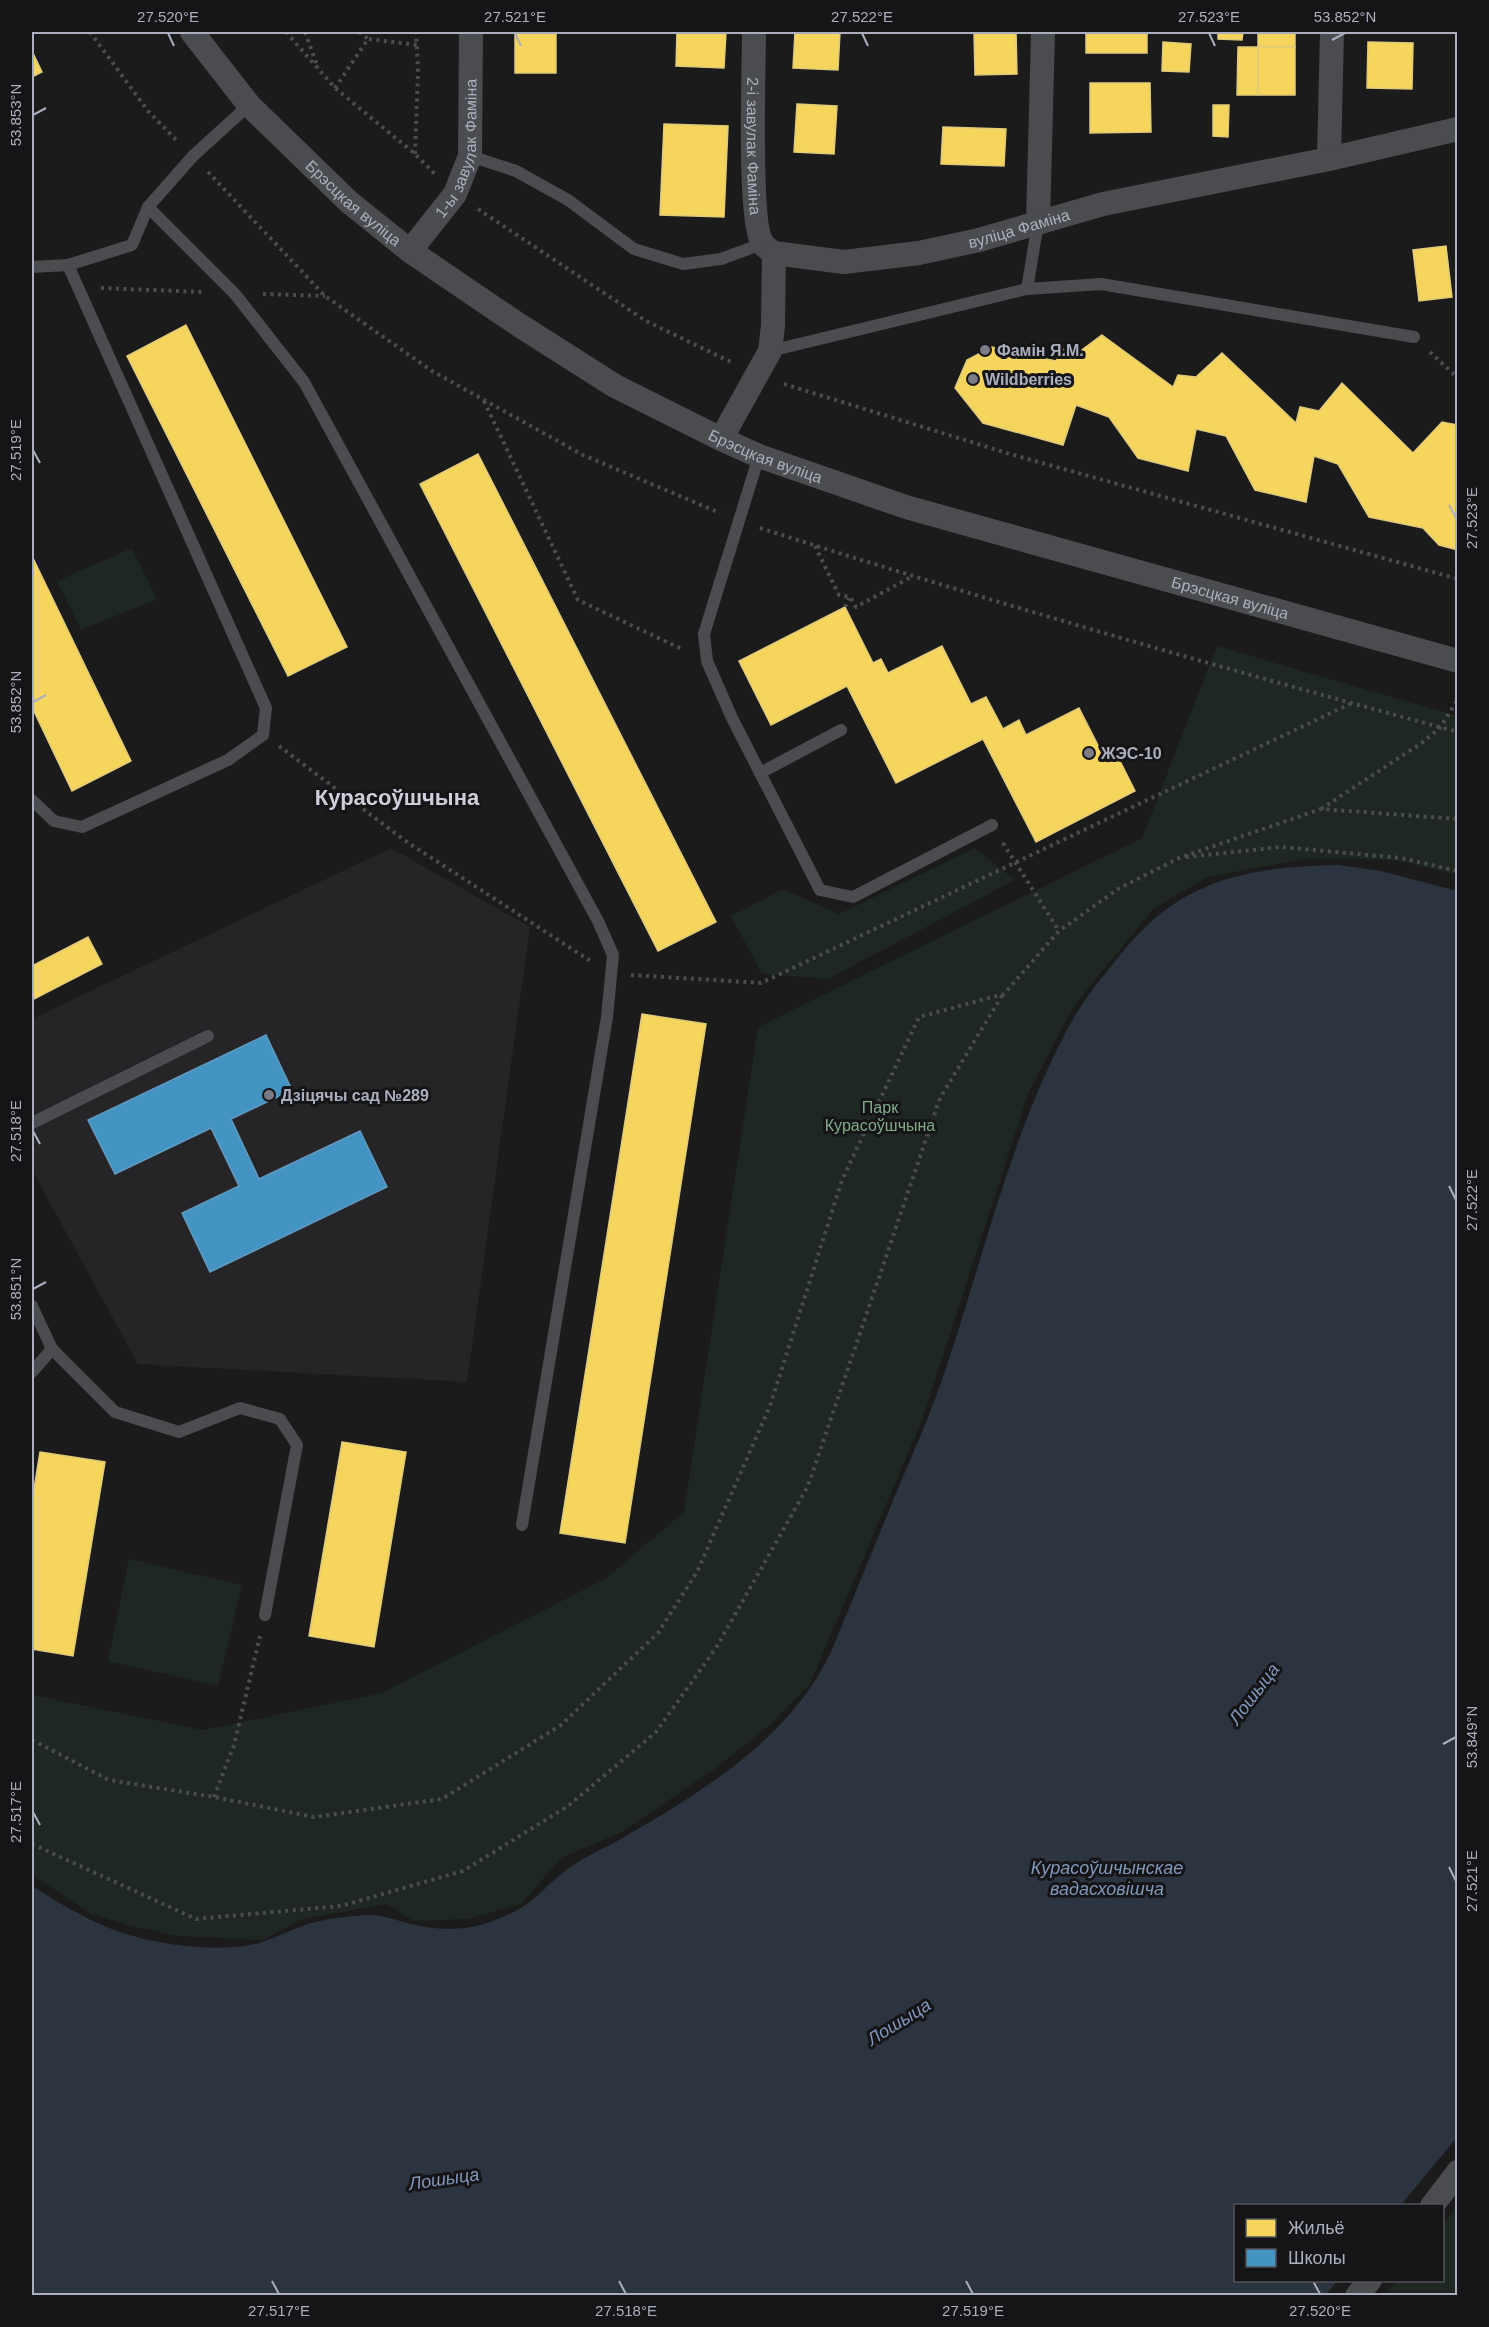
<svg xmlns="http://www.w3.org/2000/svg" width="1489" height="2327" font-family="Arial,sans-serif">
<rect width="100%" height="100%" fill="#1b1b1c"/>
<!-- built -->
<polygon fill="#252528" points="391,848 530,927 467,1382 138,1364 32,1170 32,1019"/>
<!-- green -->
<g fill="#1e2721">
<polygon points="132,548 157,599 81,630 57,581"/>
<polygon points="1217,646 1457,716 1457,875 1395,860 1308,858 1208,877 1154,908 1073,1007 1028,1094 922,1420 810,1684 770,1725 713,1770 622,1832 561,1858 521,1904 467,1919 413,1921 387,1904 302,1919 263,1940 177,1936 131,1926 89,1913 32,1874 32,1695 203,1730 382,1693 605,1579 684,1512 758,1027 1142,838"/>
<polygon points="975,848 1015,880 828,979 762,974 731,916 783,889 839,914"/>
<polygon points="129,1559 242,1585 218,1686 108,1661"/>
<polygon points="1457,2206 1457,2295 1384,2295 1397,2281 1442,2280 1443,2225"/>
</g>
<!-- water -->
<path fill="#2c343f" d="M1338,865l43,6 76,20 1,1245 -57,69 -165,1v74l101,1 -11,14h-1294v-409c24,15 50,31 77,42 39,16 109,26 150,15 19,-6 37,-16 56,-21 17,-4 34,-6 51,-7 15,-1 30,5 45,9 22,6 50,7 73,0 16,-5 32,-12 46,-22 14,-11 26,-26 42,-36 16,-11 35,-19 52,-29 80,-46 166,-99 207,-185 21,-51 42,-102 63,-154 19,-45 39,-89 54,-136 38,-114 65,-235 124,-341 11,-20 26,-39 41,-57 22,-28 46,-54 78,-70 44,-24 97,-28 147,-29z"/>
<!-- homes -->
<g fill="#f6d55c" stroke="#e0ca79" stroke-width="1.5">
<rect x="515" y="32" width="41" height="41"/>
<polygon points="677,32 726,32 724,68 676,66"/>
<polygon points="795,32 840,32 838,70 793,68"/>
<polygon points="974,32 1016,32 1017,74 975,75"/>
<rect x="1086" y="32" width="61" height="21"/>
<polygon points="1218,32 1243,32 1242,40 1218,39"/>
<rect x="1258" y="32" width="37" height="15"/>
<polygon points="1163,42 1191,44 1189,72 1162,71"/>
<polygon points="1368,42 1413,43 1412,89 1367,88"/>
<polygon points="1238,47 1258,47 1258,95 1237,95"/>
<rect x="1258" y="47" width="37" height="48"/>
<polygon points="32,51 42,72 32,77"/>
<polygon points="1090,83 1150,83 1151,132 1090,133"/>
<polygon points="797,104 837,106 834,154 794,152"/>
<polygon points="1213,105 1229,105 1228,137 1213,136"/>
<polygon points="664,124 728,126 724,217 660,215"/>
<polygon points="943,127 1006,129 1004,166 941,164"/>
<polygon points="1446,246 1452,297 1419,301 1413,250"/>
<polygon points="186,325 347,647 288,676 127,356"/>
<polygon points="1102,335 1173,387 1178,375 1196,377 1222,353 1296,423 1300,407 1319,411 1342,383 1413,453 1442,422 1458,425 1458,550 1439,545 1423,528 1369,517 1338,464 1314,456 1306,502 1255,490 1226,436 1196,429 1188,471 1138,458 1109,417 1076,405 1063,445 983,423 955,388 967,360 992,347 1056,361 1062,349 1079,352"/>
<polygon points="478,454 716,922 658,951 420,484"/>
<polygon points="32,556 131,761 72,791 32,707"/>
<polygon points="845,607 873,663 881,659 888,673 942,646 971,704 986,697 1003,729 1019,720 1026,735 1079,708 1107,763 1118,757 1135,791 1036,842 983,739 896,783 847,686 771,725 739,661"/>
<polygon points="88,937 102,964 32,1000 32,966"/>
<polygon points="642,1014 706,1024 625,1543 560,1533"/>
<polygon points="342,1442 406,1452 374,1647 309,1636"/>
<polygon points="40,1452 105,1462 73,1656 32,1649 32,1501"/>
</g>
<!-- schools -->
<polygon fill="#4393c3" stroke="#629bc1" stroke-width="1.5" points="266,1035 292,1090 231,1119 259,1179 360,1131 387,1187 210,1272 182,1213 239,1186 211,1128 115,1174 88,1120"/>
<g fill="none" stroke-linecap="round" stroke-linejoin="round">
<!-- path -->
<g stroke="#4c4c50" stroke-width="4" stroke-dasharray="3 4.5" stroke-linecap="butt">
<polyline points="90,32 148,111 177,141"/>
<polyline points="286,32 335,88 415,154 435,174"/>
<polyline points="305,32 318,68"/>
<polyline points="359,32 368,39"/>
<polyline points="335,88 368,39 417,45"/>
<polyline points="415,154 418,71 416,32"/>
<polyline points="208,172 325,296 432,371 583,455 720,513"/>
<polyline points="478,209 646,321 733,363"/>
<polyline points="101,288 202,292"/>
<polyline points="263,294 325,296"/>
<polyline points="1430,352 1458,378"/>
<polyline points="784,384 1010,454 1458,579"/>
<polyline points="484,401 578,600 684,650"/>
<path d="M760,528c231,74 464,141 698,204"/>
<polyline points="815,546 839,595 850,597 856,607 911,577"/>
<polyline points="845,607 849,598"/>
<polyline points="279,746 407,842 592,962"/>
<polyline points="1321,809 1423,742 1440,728 1458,699"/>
<polyline points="1003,843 1059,931"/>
<polyline points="1186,857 1281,847 1401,858 1458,871"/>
<polyline points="631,975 761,983 1350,704"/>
<polyline points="32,1740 109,1780 214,1797 314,1817 442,1799 561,1725 658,1633 697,1572 770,1406 842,1180 919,1017 1004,994 1059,931 1118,889 1179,858 1321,809 1458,819"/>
<polyline points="214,1797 234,1745 260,1636"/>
<polyline points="32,1844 196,1919 341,1906 463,1871 568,1806 656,1732 716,1648 808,1486 940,1098 1003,994"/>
</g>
<!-- lane -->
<g stroke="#4b4c4f" stroke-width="12">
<polyline points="470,156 516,171 568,200 634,249 683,264 721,259 762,244"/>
<polyline points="148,207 235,294 304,382 598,921 613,955 607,1017 522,1525"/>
<polyline points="32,267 68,265 132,245 148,207 193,156 249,105"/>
<polyline points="1027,289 1038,223"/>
<polyline points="770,351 1027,289 1101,284 1414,337"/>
<polyline points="759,456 704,634 707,661 732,718 820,890 853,897 992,825"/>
<polyline points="760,773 841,730"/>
<polyline points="32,800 54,821 82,827 228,760 263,735 266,708 68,265"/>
<polyline points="32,1123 208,1036"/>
<polyline points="32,1306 52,1349 115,1412 179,1432 240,1408 280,1419 297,1445 265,1615"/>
<polyline points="32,1372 52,1349"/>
</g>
<!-- street -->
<g stroke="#4b4c4f" stroke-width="24">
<path id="s1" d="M192,32l57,73 100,97 61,49 109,74 96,61 106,53 38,17 147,51 552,154"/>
<path id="s2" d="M754,32c0,33 -6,193 9,212 3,4 8,7 11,9"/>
<polyline points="1329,159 1332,32"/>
<polyline points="1038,223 1043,32"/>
<path id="s3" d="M410,251l45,-57 15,-38 1,-124"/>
<path id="s4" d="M721,439l49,-88 3,-25 1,-73 70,9 75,-9 60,-13 124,-36 226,-45 129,-30"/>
<polyline points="1432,2206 1458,2172"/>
<polyline points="1357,2296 1370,2280"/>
</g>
</g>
<!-- ticks -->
<path fill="none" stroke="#abafbd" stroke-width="2" d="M168,33l6,13M515,33l6,13M862,33l6,13M1209,33l6,13M1332,40l13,-7M33,115l13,-7M33,450l7,13M1449,505l7,13M33,702l13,-7M33,1131l7,13M1449,1186l7,14M33,1289l13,-7M1443,1744l13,-7M33,1812l7,13M1449,1867l7,14M272,2281l7,13M619,2281l7,13M966,2281l7,13M1313,2281l7,13"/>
<!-- markers -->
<g fill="#797b85" stroke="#151518" stroke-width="2">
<circle cx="985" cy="350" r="6"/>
<circle cx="973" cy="379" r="6"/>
<circle cx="1089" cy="753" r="6"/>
<circle cx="269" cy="1095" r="6"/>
</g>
<g text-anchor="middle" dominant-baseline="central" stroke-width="6" stroke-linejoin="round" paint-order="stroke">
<!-- street labels -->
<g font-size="16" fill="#abafbd" stroke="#151518">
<text stroke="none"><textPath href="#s3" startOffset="118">1-ы завулак Фаміна</textPath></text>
<text stroke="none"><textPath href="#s2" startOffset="114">2-і завулак Фаміна</textPath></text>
<text stroke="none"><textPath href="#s1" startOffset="236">Брэсцкая вуліца</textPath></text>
<text stroke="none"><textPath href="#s4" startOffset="448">вуліца Фаміна</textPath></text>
<text stroke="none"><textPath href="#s1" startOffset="722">Брэсцкая вуліца</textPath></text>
<text stroke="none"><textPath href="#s1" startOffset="1208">Брэсцкая вуліца</textPath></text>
</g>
<!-- poi labels -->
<g font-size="16" font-weight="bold" fill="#abafbd" stroke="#151518" text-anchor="start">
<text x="997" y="350">Фамін Я.М.</text>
<text x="985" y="379">Wildberries</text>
<text x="1101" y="753">ЖЭС-10</text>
<text x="281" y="1095">Дзіцячы сад №289</text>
</g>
<!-- park labels -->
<g font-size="16" fill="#81aa89" stroke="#151518">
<text x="880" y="1107">Парк<tspan x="880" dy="18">Курасоўшчына</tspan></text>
</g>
<!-- water labels -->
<g font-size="18" font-style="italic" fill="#8097bb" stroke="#151518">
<text transform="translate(1254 1694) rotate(-53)">Лошыца</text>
<text x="1107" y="1868">Курасоўшчынскае<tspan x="1107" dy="21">вадасховішча</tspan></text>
<text transform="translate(899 2022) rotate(-32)">Лошыца</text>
<text transform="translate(444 2179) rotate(-8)">Лошыца</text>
</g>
<!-- district labels -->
<g font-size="22" font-weight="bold" fill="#cdced9" stroke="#151518">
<text x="397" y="797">Курасоўшчына</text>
</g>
</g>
<!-- border -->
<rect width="1489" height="2327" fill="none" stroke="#151518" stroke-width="66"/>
<!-- legend -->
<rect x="1234" y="2204" width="210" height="78" fill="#151518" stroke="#51535a" stroke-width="1.5"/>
<rect x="1246" y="2219" width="30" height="18" fill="#f6d55c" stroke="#51535a" stroke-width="1.5"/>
<text x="1288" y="2234" font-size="18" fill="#abafbd">Жильё</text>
<rect x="1246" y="2249" width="30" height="18" fill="#4393c3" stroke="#51535a" stroke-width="1.5"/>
<text x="1288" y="2264" font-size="18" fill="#abafbd">Школы</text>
<rect x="33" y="33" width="1423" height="2261" fill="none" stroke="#abafbd" stroke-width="2"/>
<g font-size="15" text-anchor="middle" fill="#abafbd">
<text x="168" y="22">27.520°E</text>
<text x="515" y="22">27.521°E</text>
<text x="862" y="22">27.522°E</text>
<text x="1209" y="22">27.523°E</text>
<text x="1345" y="22">53.852°N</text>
<text transform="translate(16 115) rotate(-90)" y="5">53.853°N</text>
<text transform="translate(16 450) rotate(-90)" y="5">27.519°E</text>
<text transform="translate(1472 518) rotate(-90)" y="5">27.523°E</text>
<text transform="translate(16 702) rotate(-90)" y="5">53.852°N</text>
<text transform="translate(16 1131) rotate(-90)" y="5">27.518°E</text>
<text transform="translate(1472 1200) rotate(-90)" y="5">27.522°E</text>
<text transform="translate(16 1289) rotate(-90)" y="5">53.851°N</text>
<text transform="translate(1472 1737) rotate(-90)" y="5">53.849°N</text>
<text transform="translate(16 1812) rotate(-90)" y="5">27.517°E</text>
<text transform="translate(1472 1881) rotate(-90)" y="5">27.521°E</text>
<text x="279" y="2316">27.517°E</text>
<text x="626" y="2316">27.518°E</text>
<text x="973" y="2316">27.519°E</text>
<text x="1320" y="2316">27.520°E</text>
</g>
</svg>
